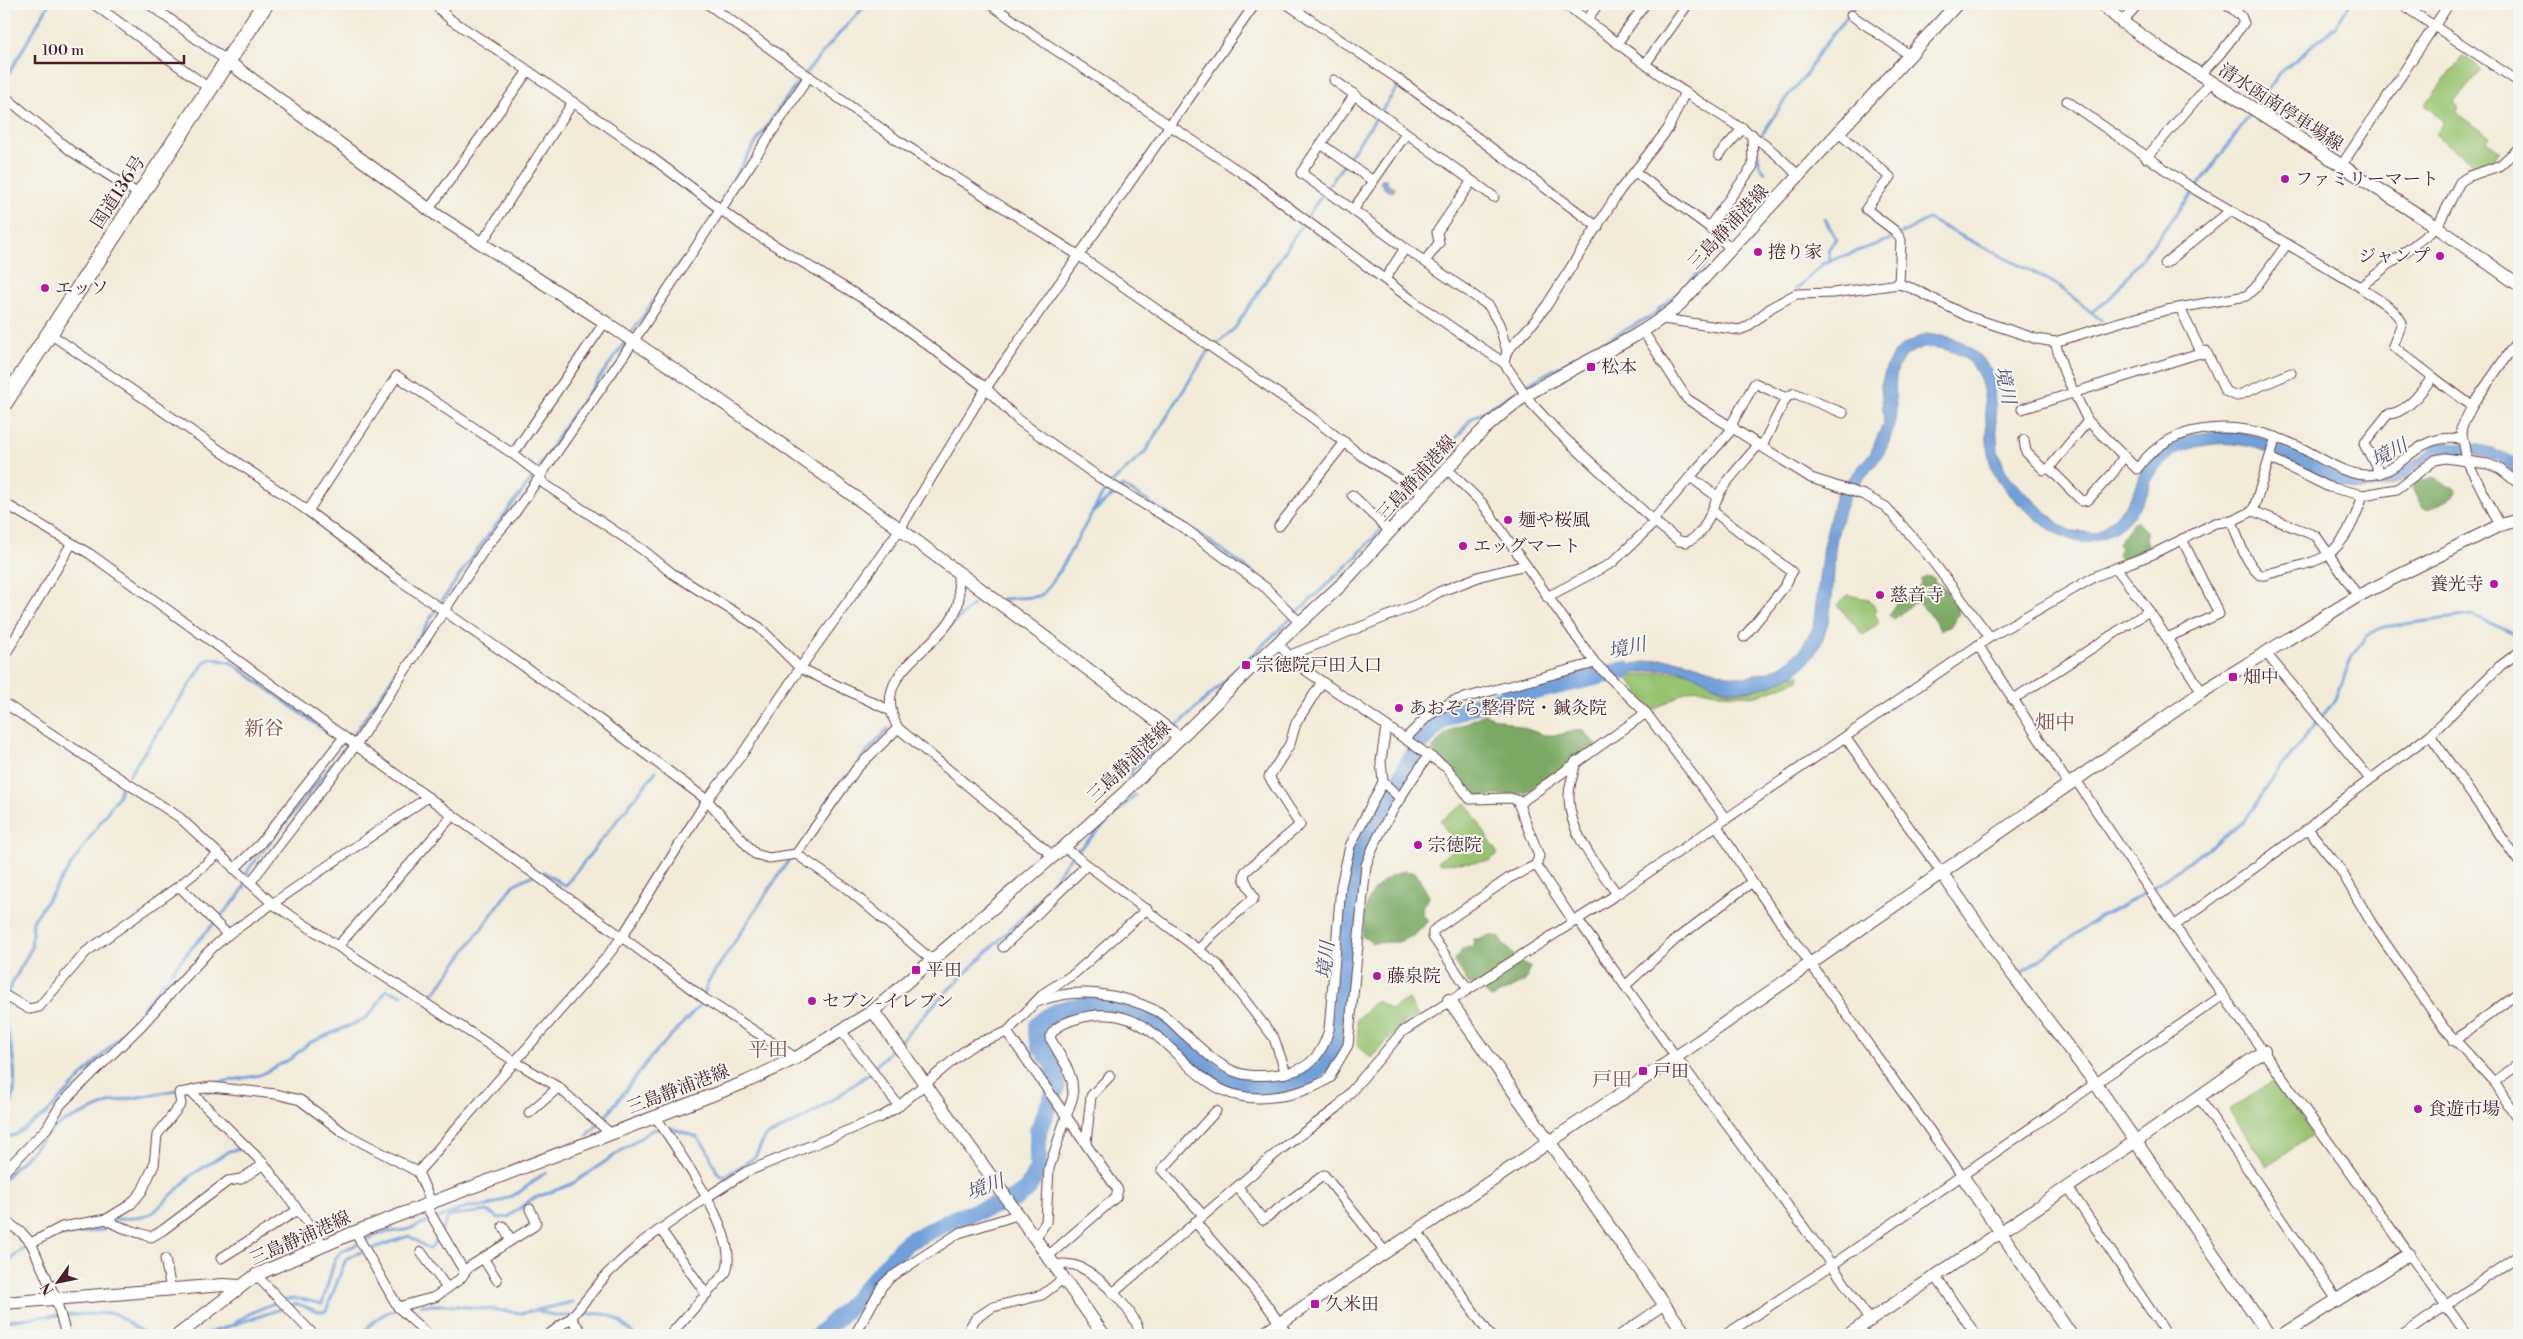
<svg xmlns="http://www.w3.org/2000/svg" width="2523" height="1339" viewBox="0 0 2523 1339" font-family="'Libre Bodoni','Noto Serif JP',serif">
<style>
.green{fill:#98c26f;stroke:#71704d}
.forest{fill:#7aa862;stroke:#626446}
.water{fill:#709fd9;stroke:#5d5f82}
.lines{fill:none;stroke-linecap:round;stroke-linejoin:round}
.stream{stroke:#709fd9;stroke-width:3}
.river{stroke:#709fd9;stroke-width:18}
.street-casing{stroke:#633e45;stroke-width:11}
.secondary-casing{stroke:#633e45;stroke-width:14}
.highway-casing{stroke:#633e45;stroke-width:18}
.street{stroke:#fff;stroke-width:9}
.secondary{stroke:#fff;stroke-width:12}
.highway{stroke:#fff;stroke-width:16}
.poi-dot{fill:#b5179e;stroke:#f6f6f2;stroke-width:2}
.labels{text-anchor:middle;stroke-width:4;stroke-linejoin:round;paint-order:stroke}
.street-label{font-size:18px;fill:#4a1f2b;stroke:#f6f6f2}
.poi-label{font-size:18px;fill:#4a1f2b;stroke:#f6f6f2;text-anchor:start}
.water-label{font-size:19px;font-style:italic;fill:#595271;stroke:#f6f6f2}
.quarter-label{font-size:20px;fill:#814f4d;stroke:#f6f6f2}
</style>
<rect width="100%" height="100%" fill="#f6f6f2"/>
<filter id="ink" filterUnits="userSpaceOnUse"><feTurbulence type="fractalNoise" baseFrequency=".02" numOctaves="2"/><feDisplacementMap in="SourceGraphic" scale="10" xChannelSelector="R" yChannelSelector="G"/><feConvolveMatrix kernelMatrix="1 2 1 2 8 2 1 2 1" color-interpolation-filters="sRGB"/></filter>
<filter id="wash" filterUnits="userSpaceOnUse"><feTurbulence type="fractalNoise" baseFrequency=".0096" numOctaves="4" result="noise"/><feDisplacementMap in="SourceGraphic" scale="20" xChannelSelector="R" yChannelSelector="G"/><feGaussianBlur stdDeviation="1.12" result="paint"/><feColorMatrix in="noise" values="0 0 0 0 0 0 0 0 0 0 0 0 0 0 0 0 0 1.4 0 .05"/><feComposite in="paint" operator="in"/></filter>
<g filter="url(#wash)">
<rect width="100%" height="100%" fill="#f2ebd9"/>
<g class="green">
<path d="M2462,57L2469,59L2482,70L2454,102L2459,108L2456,112L2490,137L2487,141L2500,151L2489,164L2476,167L2435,134L2445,121L2425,105Z"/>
<path d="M1848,595L1868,599L1877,610L1874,613L1878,619V624L1863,635L1837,605Z"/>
<path d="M1658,672C1667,672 1679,670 1688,673C1706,678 1718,692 1738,692C1757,692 1788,673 1800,675L1799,680L1757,696L1720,694L1697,689L1685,692L1652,711L1627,677Z"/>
<path d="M1466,803L1498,854L1489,861L1440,864L1438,861L1458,847L1440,821Z"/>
<path d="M1408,999L1418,1016L1404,1023L1371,1058L1358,1047L1357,1019L1377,1000L1390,1010Z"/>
<path d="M2274,1080L2313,1135L2266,1166L2229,1110Z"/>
</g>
<g class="forest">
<path d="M2435,477L2447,486L2453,487L2456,490L2455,494L2427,511L2422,507L2413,489L2418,478L2423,480Z"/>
<path d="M2137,522L2147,532L2146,539L2149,547L2129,561L2122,560L2117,554L2120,548L2118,543L2133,523Z"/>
<path d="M1926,576L1934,578L1936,584H1941L1948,591L1949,598L1957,603L1959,614L1950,627L1940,630L1929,613L1918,603H1913L1894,619L1889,616L1899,597L1910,598L1921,583V579Z"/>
<path d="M1484,714L1544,735H1558L1582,729L1597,746L1526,793L1476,797C1460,783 1451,764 1433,753V748L1446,733Z"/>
<path d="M1403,871L1415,872L1429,896L1427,902L1422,906L1423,914L1428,921L1415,935L1398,942L1373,943L1362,936C1365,928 1364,921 1365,913C1369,891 1383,878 1403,871Z"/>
<path d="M1490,935L1499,937C1508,951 1517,959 1531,967L1525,981L1492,998L1481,988L1469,984L1454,960L1463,949L1473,946L1474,939H1480Z"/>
</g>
<g class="water">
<path d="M1383,179H1386L1388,184L1395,187L1394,191L1390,192L1385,189L1380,182Z"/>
<path d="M1926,334L1949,337L1962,342L1980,356L1993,372L1998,451L2006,472L2013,481L2059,524L2071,531L2096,533C2116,518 2139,495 2141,468C2147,462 2153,454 2160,449C2191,426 2245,428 2278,443C2323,463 2356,494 2406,466C2416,460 2429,453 2435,443C2465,441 2495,444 2519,462V478C2513,473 2506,465 2498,461C2485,455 2445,450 2432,456C2424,460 2418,468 2411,474C2396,487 2374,491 2354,489C2338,487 2324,479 2310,472C2266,449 2231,433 2181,452C2172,456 2157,470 2152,480C2149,486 2148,493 2145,499C2134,519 2117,534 2095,541C2078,546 2058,535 2045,526C2029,514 1996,486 1991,466C1979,425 2000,365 1947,350C1936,347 1924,346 1914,351C1884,364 1901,404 1894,425C1891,435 1888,448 1882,456C1869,475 1850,489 1844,511C1840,524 1836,538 1835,551C1832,593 1835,649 1794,674C1771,688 1741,696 1716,686C1703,681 1693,672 1679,670C1657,668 1633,673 1612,680L1603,670L1661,659L1684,661L1730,676L1746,677L1768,672L1783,665L1800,650L1813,628L1823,546L1836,494L1871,452L1884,421L1881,385L1886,368L1893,354L1904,344Z"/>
</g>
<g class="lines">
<g class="stream">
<path d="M4,82L49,4"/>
<path d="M2255,107L2280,73L2335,27L2350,4"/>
<path d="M1759,139L1786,98L1803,79L1820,51L1857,4"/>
<path d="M1756,147L1760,165L1765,172"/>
<path d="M2198,186L2252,112"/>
<path d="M721,202C760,129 809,63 867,4"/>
<path d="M1825,219L1836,239L1828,250L1830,260"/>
<path d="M1796,289L1824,263L1894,238L1928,219L2041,276L2059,286L2101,320"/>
<path d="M1658,310L1687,285L1761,201"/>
<path d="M2091,312L2109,300L2192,194"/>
<path d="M629,336L680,263"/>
<path d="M1092,513L1123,486L1171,516"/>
<path d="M1194,530L1258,576"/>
<path d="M1002,599L1034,597L1041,595L1045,591L1059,572L1106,488L1145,452L1206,354L1235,328L1311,211L1398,87"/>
<path d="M951,625L973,605"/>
<path d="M1174,729L1356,557L1413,493L1471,419L1549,372L1660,311"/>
<path d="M859,761L888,729"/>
<path d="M1131,774V771L1169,733"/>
<path d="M129,775L205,662L211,658L232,663L335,738"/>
<path d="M823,809L845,777"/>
<path d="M539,873L544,872L565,886L656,771"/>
<path d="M2021,973L2098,918L2140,896L2169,876L2244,822L2278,771L2336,699L2352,656L2366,636L2383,627L2472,615L2519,636"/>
<path d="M427,997L436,991L513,885L533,875"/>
<path d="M4,1011L8,991L31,949L33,921L119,795L121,788"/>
<path d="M4,1018C11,1045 19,1074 12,1102L4,1109"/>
<path d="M900,1042L936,1002L1040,900L1068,860L1135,795"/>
<path d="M207,1091L226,1093"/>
<path d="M336,1132L373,1154"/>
<path d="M587,1136L606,1116L650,1058L701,1004L708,982L790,858"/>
<path d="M4,1138L15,1135L46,1114L128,1028L180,961L238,897L244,887L248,870L344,749L409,653L435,611L478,549L532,479L566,424L626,341"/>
<path d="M4,1179L52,1130L64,1122L111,1102L260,1075L290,1059L309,1043L365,1019L376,1007L386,990L402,995"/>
<path d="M112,1220L143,1217L154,1212L193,1174L229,1151L243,1148"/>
<path d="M51,1237L103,1230L106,1221"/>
<path d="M4,1269L17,1253L31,1246"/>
<path d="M422,1305H447L523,1313L573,1302"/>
<path d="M539,1311L556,1316H570"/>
<path d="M576,1316C605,1311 614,1312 634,1335"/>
<path d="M4,1321L46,1316L114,1313L147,1335"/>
<path d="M234,1324C245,1314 283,1297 299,1299C307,1299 314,1303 322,1304L335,1259L342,1251L382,1233L406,1230L467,1207L488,1206L518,1193L546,1172"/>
<path d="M203,1335L296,1304C306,1305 317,1314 326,1311L346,1259L353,1255L409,1236L429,1249L433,1246L448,1218L453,1215L487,1211L499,1218L508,1217L532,1199L572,1184L652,1130L668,1127L697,1137L707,1149L717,1172L722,1176L728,1175L755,1157L765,1137L806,1117L841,1094L867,1075L895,1046"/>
<path d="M362,1335C371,1322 382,1312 399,1309"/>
</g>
<path class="river" d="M819,1335L852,1304L907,1242L954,1219L1014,1199L1027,1190L1038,1168V1131L1057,1086V1077L1053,1063L1041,1048L1037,1036V1026C1046,1015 1063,1009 1077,1006C1126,995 1160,1023 1194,1053C1202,1061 1210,1070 1219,1076C1242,1091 1279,1091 1303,1080C1318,1073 1329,1060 1337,1045L1357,857L1419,744L1441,721L1468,707L1625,670"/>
</g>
</g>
<g filter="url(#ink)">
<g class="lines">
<defs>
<g id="street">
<path d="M94,4L202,83"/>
<path d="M149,4L227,61"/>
<path d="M434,4L451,20L510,58L647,154L744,227L872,304L986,388L1018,420L1100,478L1184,528L1266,588L1300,623"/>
<path d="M708,4L897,140L1078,255L1302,410L1362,456L1425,495"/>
<path d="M990,4L1048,45L1248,177L1416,303L1504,363L1532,404L1558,432L1655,522L1679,541L1686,542C1708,535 1711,506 1722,489C1733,473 1747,459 1759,444"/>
<path d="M1287,4L1401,81L1598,227"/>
<path d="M1565,4C1605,33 1644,65 1686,93C1725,119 1767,140 1799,177"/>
<path d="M2401,4L2519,82"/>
<path d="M1851,15L1911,56"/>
<path d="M1587,20L1598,4"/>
<path d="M2122,22L2138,4"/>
<path d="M1618,42L1645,4"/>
<path d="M1646,63L1688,4"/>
<path d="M2200,75L2219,55L2244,23L2241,16L2227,4"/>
<path d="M1334,80L1494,197"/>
<path d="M4,96L71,151L140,195"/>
<path d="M2067,101L2189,186L2360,287C2373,297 2396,308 2402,323L2393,346L2433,377"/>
<path d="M1839,133L1890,177L1866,209L1895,231L1901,240L1899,284"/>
<path d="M1321,144L1373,181"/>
<path d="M1719,155L1743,128"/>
<path d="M2146,158L2211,82"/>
<path d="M2341,166L2449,4"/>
<path d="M1635,172L1709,227L1731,249"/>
<path d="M429,209L528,71"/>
<path d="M1353,210L1301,173L1355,94"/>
<path d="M1709,227L1753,166L1752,134"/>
<path d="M481,244L573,102"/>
<path d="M1405,248L1489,306L1499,324L1507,351"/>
<path d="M1425,261L1439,243L1437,232L1471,182"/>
<path d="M2165,264L2230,211"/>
<path d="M1385,279L1405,248L1353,210L1406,134"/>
<path d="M2360,287L2437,227L2460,182L2469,176L2499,166L2519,148"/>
<path d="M2180,308L2202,354"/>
<path d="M1663,319L1739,330L1747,327L1772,307L1796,294L1833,293L1899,284L1914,289L1967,316L2037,339L2055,342L2120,322L2167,310L2246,296L2255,288L2287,244"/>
<path d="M1643,331L1687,399L1811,478L1864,495L1886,507L1927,554L1990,637"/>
<path d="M49,333L308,511L398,579L584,708L707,800L755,854L769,858L796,854L845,887L933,961"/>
<path d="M2055,342L2064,372L2088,421L2137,469C2175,415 2247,422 2299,447C2321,457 2341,474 2366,475C2407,475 2410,432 2462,439"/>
<path d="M1504,363L1507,351L1533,323L1547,305L1620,190L1668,129L1685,92"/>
<path d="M2022,409L2206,351L2225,391L2237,396L2291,373"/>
<path d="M1731,425L1755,383L1786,398"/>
<path d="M2024,440L2026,452L2044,470L2049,468L2082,501L2088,500L2113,473L2124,456"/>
<path d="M1762,446L1786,398L1794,393L1843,413"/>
<path d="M513,454L605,322"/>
<path d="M2270,458L2329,487L2363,495L2397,489L2435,460L2445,458L2488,464L2500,469L2519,484"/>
<path d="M2049,468L2088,421"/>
<path d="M1447,469L1482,503L1595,663L1646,713L1726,819"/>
<path d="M2380,473L2364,444L2388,414C2408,413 2421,391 2433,377L2472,406"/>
<path d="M1690,477L1734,427"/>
<path d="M1352,495L1391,532"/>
<path d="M4,503L90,554L622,937L705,999L796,1058"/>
<path d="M308,511L397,376L513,454L539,474L543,483L643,550L673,574L759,627L800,668L889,710"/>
<path d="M2253,511L2316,536L2358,596"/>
<path d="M1714,512L1792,572L1785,586L1744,637"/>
<path d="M1653,520L1690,477L1718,497"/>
<path d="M2232,521C2239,540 2244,561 2260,575H2265C2283,569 2307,566 2324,557C2345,545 2356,517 2363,495"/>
<path d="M2500,525L2467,461L2461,429L2472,406L2519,338"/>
<path d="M1279,526L1345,442"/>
<path d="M2116,568L2153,554L2215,523L2232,521L2253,511L2276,437"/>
<path d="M958,572C957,587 962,596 956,610C938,652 867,672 898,728L1053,856"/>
<path d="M1547,597L1612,563L1655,522"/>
<path d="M2167,638L2219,614L2182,539"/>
<path d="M1278,643L1295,663L1447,768L1470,799L1510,798L1517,800L1539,856L1536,865L1574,922"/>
<path d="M1978,645L2069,785"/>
<path d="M2265,652L2370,779"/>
<path d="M1288,656L1418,604L1439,592L1481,576L1526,565"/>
<path d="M4,664L5,655L72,543"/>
<path d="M2012,700L2149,611"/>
<path d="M4,703L179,817L273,904L514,1061L558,1087L610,1133"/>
<path d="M2430,735L2519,862"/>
<path d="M1845,737L1941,872"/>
<path d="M1405,739L1428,716L1453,701L1595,663"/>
<path d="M1576,761C1574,773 1568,787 1569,799C1570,835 1598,866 1617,894"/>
<path d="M2076,780C2200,970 2336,1150 2467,1335"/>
<path d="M1383,782L1401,799"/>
<path d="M1520,803L1646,713"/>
<path d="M1717,826L1752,882L1961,1174"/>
<path d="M2308,829L2340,869L2372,924L2444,1028L2494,1082L2519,1121"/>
<path d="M1064,847L1217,964L1274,1038L1286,1073"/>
<path d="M796,854L857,768L898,728"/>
<path d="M234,869L260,844L344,737"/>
<path d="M250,883L356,745L486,547L514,514L633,342L809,76"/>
<path d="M179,886L218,854"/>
<path d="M1578,920L1676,1057L1832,1265L1870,1321"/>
<path d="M2174,926L2308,829L2324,814L2430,735L2500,666L2519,652"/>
<path d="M338,946L453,815"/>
<path d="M1003,947L1087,865"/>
<path d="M1200,948L1214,933L1254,898L1244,878L1245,872L1300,825L1269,777L1290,744L1296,723L1322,682"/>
<path d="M1625,986L1675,940L1752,882"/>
<path d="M1468,989L1433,937V931L1509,878L1536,865"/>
<path d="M4,995L29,1009L39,1007L86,952L179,886L228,935"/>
<path d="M1037,1002C1077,986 1121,993 1159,1012C1167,1017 1175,1025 1182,1032C1221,1065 1231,1083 1286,1073C1311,1069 1322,1053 1329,1030L1341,886L1350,846L1383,782L1381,761L1386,727"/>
<path d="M842,1032L899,1106"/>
<path d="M1007,1032L1118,1190L1116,1197L1047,1257"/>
<path d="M2454,1041L2519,992"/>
<path d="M2494,1082L2519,1064"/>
<path d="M2199,1098L2337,1300"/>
<path d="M529,1113L559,1087"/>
<path d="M656,1117C676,1149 741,1235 726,1272L670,1335"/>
<path d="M1086,1143L1091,1096L1110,1076"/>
<path d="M4,1172L47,1128L61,1104L141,1026L208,952L227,935L428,797"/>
<path d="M1238,1187L1263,1220L1324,1175L1386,1253"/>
<path d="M2068,1187L2167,1335"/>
<path d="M432,1204L418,1172L605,959L622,937L707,800L743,753L800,668L900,529L986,388L1255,4"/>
<path d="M426,1206L464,1271"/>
<path d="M1203,1215L1162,1170L1216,1111"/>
<path d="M107,1219L131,1204L142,1191L154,1165L157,1135L181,1104L179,1093L192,1091"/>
<path d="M4,1220L22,1233L31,1243L56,1299L66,1335"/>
<path d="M1195,1222L1261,1297L1288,1335"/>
<path d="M503,1226L511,1240"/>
<path d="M661,1230L706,1294"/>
<path d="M1417,1231L1490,1335"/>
<path d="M355,1232L398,1307L428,1335"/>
<path d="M1035,1239L1046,1222L1049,1168L1073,1096L1072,1081L1067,1067L1050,1038C1052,1028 1064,1023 1073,1020C1158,992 1175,1082 1240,1096C1268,1102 1309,1093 1331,1077V1074L1348,1045L1366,865C1380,827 1405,789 1428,756"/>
<path d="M31,1243L62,1227L107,1219C112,1226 139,1232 151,1237L163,1230L228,1181L241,1179L264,1164"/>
<path d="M324,1245L264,1164L192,1093L193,1090L211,1087L276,1094L300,1100L344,1133L418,1172"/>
<path d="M421,1252L447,1288"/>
<path d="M221,1258L298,1210"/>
<path d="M483,1258L497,1280"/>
<path d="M165,1259L171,1289"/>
<path d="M1053,1265C1062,1264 1071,1263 1080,1267C1101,1277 1136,1312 1140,1335"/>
<path d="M256,1275L314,1335"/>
<path d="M1936,1277L1976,1335"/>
<path d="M1113,1293L1280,1150L1337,1108L1402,1032L1617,894L1990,637L2096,576L2116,568L2149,611L2202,692"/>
<path d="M398,1307L435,1297L460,1279L469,1267L534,1226L536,1222L530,1209"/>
<path d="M571,1318L584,1335"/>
<path d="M548,1335L571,1318L607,1274L621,1261L642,1242L707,1197L746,1172L881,1117L899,1106L963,1052L975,1044L1007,1032L1044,993L1075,973L1147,909"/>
<path d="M855,1335L882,1286L891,1277L959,1233L1017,1215"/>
<path d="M965,1335L976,1318L993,1307L1042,1295L1063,1279"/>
<path d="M1620,1335L1664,1305"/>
<path d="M1725,1335L1832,1265L2222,996"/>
<path d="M2403,1335L2519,1255"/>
</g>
<g id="secondary">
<path d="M2102,4L2122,22L2162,50L2437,227L2519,285"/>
<path d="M227,61L438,216L605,322L725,404L900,529L1180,738"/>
<path d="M1941,872L2007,967L2096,1084L2269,1335"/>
<path d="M1449,1000L1686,1335"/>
<path d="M873,1011L1104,1335"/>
<path d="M1961,1174L2071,1335"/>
<path d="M4,1303L223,1285L240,1286"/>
<path d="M178,1335L256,1275L355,1232L746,1082L796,1058L873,1011L1064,847L1123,794L1254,665L1341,585L1478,435C1493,421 1508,407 1525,396C1576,364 1634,343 1680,304L1957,4"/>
<path d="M1262,1335L1676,1057L2202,692L2358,596L2500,525L2519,520"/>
<path d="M1848,1335L2136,1141L2264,1051"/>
<path d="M2282,1335L2409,1254"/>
</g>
<path id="highway" d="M4,403L265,4"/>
</defs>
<use href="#street" class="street-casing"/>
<use href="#secondary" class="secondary-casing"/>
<use href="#highway" class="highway-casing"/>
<use href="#street" class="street"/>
<use href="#secondary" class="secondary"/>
<use href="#highway" class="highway"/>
</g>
</g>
<g class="poi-dot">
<circle cx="2285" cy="179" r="5"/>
<circle cx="1758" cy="252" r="5"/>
<circle cx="2440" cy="256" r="5"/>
<circle cx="45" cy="288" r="5"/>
<rect x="1586" y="362" width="10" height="10" rx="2.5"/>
<circle cx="1508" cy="520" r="5"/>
<circle cx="1463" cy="546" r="5"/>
<circle cx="2494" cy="584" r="5"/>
<circle cx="1880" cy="595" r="5"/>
<rect x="1241" y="660" width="10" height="10" rx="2.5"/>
<rect x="2228" y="672" width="10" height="10" rx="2.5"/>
<circle cx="1399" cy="708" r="5"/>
<circle cx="1418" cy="845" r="5"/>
<rect x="911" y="965" width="10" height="10" rx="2.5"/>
<circle cx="1377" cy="976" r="5"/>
<circle cx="812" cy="1001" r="5"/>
<rect x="1638" y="1066" width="10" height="10" rx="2.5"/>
<circle cx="2418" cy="1109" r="5"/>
<rect x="1310" y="1299" width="10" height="10" rx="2.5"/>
</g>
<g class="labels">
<g class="street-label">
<text transform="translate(2281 107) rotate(33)" y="6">清水函南停車場線</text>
<text transform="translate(118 192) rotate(-57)" y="6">国道136号</text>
<text transform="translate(1728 227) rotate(-47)" y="6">三島静浦港線</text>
<text transform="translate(1416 478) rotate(-48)" y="6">三島静浦港線</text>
<text transform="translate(1129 762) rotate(-44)" y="6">三島静浦港線</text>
<text transform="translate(678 1089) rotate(-21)" y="6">三島静浦港線</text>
<text transform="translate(300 1238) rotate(-24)" y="6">三島静浦港線</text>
</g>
<g class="poi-label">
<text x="2295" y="185">ファミリーマート</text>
<text x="1768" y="258">捲り家</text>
<text x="2430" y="262" text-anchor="end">ジャンプ</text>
<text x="55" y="294">エッソ</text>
<text x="1601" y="373">松本</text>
<text x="1518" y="526">麺や桜風</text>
<text x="1473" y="552">エッグマート</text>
<text x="2484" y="590" text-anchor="end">養光寺</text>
<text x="1890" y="601">慈音寺</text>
<text x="1256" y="671">宗徳院戸田入口</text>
<text x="2243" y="683">畑中</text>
<text x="1409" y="714">あおぞら整骨院・鍼灸院</text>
<text x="1428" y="851">宗徳院</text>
<text x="926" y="976">平田</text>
<text x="1387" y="982">藤泉院</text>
<text x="822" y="1007">セブン-イレブン</text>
<text x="1653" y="1077">戸田</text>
<text x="2428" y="1115">食遊市場</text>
<text x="1325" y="1310">久米田</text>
</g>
<g class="water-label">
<text transform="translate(2006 385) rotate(78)" y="7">境川</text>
<text transform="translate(2389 452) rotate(-28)" y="7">境川</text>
<text transform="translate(1627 647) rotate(-12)" y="7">境川</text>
<text transform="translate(1325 960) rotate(-84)" y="7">境川</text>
<text transform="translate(985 1186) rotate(-20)" y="7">境川</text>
</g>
<g class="quarter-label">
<text x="2055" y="729">畑中</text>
<text x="264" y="735">新谷</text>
<text x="768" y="1056">平田</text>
<text x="1612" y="1086">戸田</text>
</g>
</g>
<rect width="2523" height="1339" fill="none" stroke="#f6f6f2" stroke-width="20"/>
<g transform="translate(58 1282) rotate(237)" stroke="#f6f6f2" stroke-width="4" paint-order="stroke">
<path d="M0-4L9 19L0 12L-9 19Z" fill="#4a1f2b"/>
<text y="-8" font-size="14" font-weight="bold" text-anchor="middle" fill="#4a1f2b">N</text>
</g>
<path d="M35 55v8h149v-8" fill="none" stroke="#4a1f2b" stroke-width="2.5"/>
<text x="42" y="55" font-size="15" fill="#4a1f2b" stroke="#f6f6f2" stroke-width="4" paint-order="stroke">100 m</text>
</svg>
